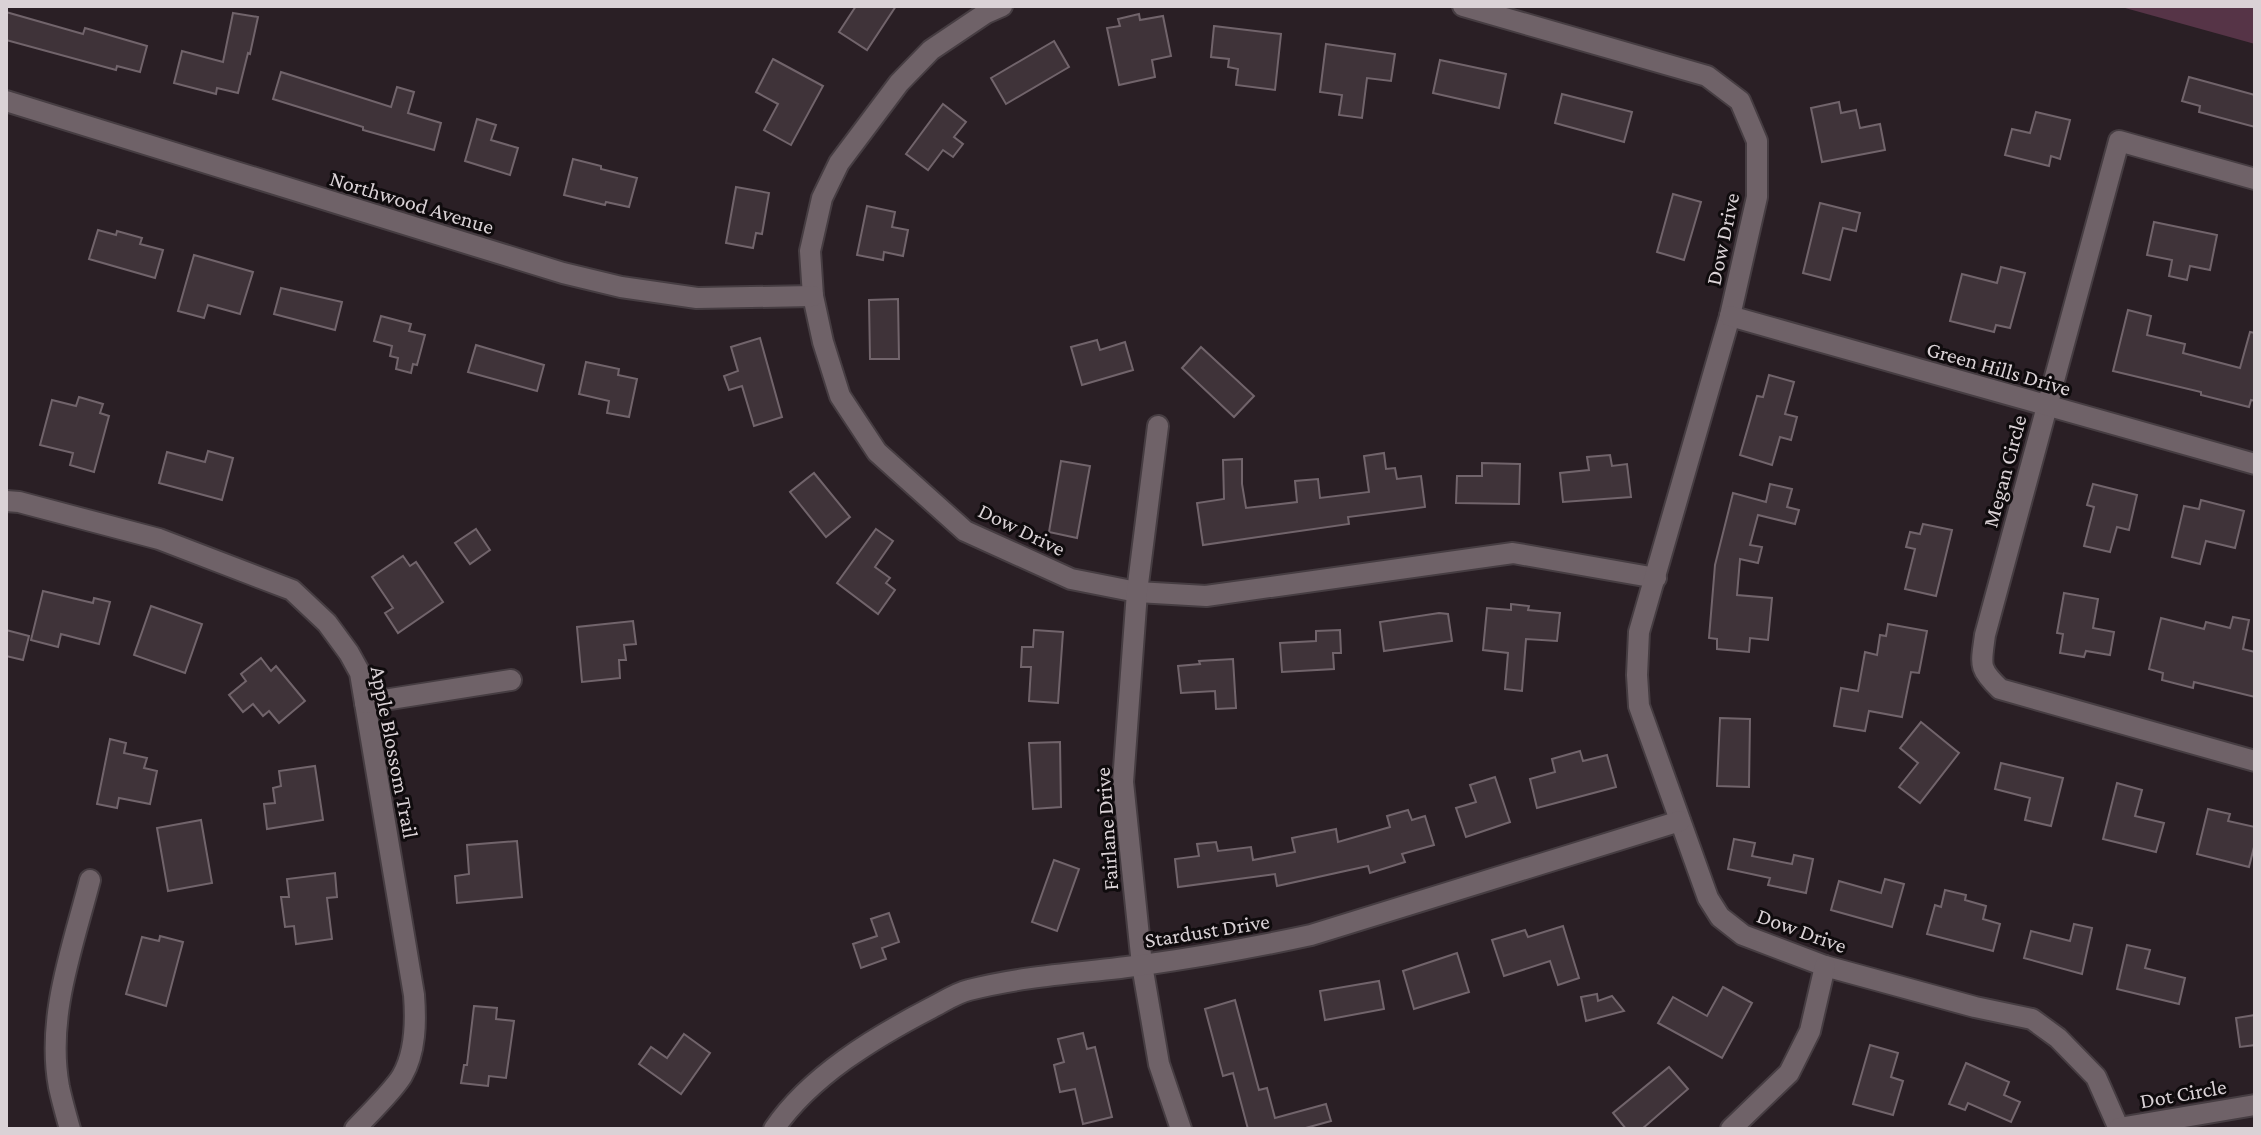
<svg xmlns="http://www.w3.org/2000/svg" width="2261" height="1135" viewBox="0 0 2261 1135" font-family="'Crimson Pro',serif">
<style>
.green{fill:#563447}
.building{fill:#3f3339;stroke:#71646b;stroke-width:2}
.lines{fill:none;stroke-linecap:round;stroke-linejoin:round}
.minor-casing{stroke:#463d42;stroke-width:24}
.minor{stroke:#6f6268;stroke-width:20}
.labels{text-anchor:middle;stroke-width:6;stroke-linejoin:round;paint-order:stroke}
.street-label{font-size:22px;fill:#dad2d6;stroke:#0f0b0d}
</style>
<rect width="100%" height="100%" fill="#2a1f25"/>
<path class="green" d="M2118,6H2255V44Z"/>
<g class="building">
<path d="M856,6H896L867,50L839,32Z"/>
<path d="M6,12L83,34L85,28L147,46L140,72L117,66L116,70L6,40Z"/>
<path d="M233,13L258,17L250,54L248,53L238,93L217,88L216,94L174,83L182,51L223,62Z"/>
<path d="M1139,14L1140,20L1163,16L1171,56L1152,60L1155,77L1119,85L1107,28L1120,26L1118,19Z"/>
<path d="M1214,26L1281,34L1275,90L1236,85L1238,69L1228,67L1229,59L1211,57Z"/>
<path d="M1054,41L1069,67L1006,104L991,78Z"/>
<path d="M1326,44L1395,54L1391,81L1367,78L1362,118L1339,115L1342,95L1320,92Z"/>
<path d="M773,59L823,86L791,145L764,130L778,104L756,92Z"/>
<path d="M1440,60L1506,74L1499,108L1433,93Z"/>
<path d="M281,72L391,107L397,87L414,92L408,113L441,123L434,150L363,130V127L273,99Z"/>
<path d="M2189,77L2255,95V127L2199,112L2200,106L2182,101Z"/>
<path d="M1562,94L1632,112L1624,142L1555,123Z"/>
<path d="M1839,102L1841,113L1856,110L1860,128L1880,124L1885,150L1822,162L1811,108Z"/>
<path d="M943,104L966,122L954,137L963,144L953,157L943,150L928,170L906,154Z"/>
<path d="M2036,112L2070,120L2060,159L2051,156L2049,166L2005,155L2012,129L2030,133Z"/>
<path d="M477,119L496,125L491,140L518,148L510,175L465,161Z"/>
<path d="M573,159L601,166V169L637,178L629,207L606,202L605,205L564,195Z"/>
<path d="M736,187L769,193L762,234L756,233L753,248L726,243Z"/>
<path d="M1673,194L1701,202L1684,260L1657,252Z"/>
<path d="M1820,203L1860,213L1856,231L1843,228L1830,280L1803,273Z"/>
<path d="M867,206L895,212L892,227L908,230L903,256L884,252L883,260L857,255Z"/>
<path d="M2154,222L2217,235L2210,270L2190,266L2187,280L2169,276L2172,260L2147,255Z"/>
<path d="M98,230L116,235L117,231L142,238L140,244L163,250L155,278L89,259Z"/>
<path d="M194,255L253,272L240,314L208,305L204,318L178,311Z"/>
<path d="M2001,267L2025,273L2010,328L1996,325L1994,332L1950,321L1962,274L1997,283Z"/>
<path d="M281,288L342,302L335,330L274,314Z"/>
<path d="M898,299L899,359H870L869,300Z"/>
<path d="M2128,310L2151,316L2147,335L2185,344L2183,353L2240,368L2250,332L2255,333V401L2251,400L2249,407L2201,395V392L2113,371Z"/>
<path d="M381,316L411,324L409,331L425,335L417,365L413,364L411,373L396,369L398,358L390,356L392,346L374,341Z"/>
<path d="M760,338L782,417L754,426L742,386L729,390L724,376L738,371L731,347Z"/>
<path d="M1097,340L1100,350L1125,342L1133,370L1082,385L1071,347Z"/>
<path d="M476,345L544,365L537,391L468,372Z"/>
<path d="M1201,347L1254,396L1234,417L1182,368Z"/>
<path d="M586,362L619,369L618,375L637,379L629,417L607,413L609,401L579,394Z"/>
<path d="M1769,375L1794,382L1785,414L1797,417L1791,440L1780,437L1772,465L1740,455L1757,396L1763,397Z"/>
<path d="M79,397L103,404L100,413L109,416L94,472L70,465L73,453L40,445L52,400L76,406Z"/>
<path d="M208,451L233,458L222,500L159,483L167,452L205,462Z"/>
<path d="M1384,453L1386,469L1395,468L1397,479L1421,476L1425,507L1348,517L1349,524L1203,545L1197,503L1224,499L1223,460L1242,459V484L1246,508L1297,502L1295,481L1318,479L1320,498L1369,492L1364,456Z"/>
<path d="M1610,455L1612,466L1627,464L1631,497L1563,502L1560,473L1589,470L1587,457Z"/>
<path d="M1061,461L1090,466L1077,538L1049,532Z"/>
<path d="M1482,463L1520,464L1519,504L1456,503L1457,476H1482Z"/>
<path d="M814,473L850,517L826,537L790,492Z"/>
<path d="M1770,484L1792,489L1787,507L1799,510L1795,524L1758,515L1750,545L1762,547L1758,563L1740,559L1737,595L1772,598L1768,640L1750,638L1749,652L1717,649V639L1709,638L1715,565L1733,493L1766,502Z"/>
<path d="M2093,484L2137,495L2129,530L2117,527L2110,552L2084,546L2094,507L2087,505Z"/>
<path d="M2201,500L2244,511L2235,548L2206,541L2200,564L2172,557L2184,506L2199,509Z"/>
<path d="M1923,524L1952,530L1936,596L1905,589L1915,549L1906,547L1910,532L1920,534Z"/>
<path d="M476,529L490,550L470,564L455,543Z"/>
<path d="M876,529L893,541L875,567L890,578L886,583L895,590L878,614L837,583Z"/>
<path d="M403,556L410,566L416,562L443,602L398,633L385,613L393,608L372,577Z"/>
<path d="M43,591L93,603L94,598L110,602L99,644L61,634L58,647L31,640Z"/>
<path d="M2064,593L2098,599L2093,628L2114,632L2110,655L2086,651L2084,657L2060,653L2063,634L2057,633Z"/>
<path d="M1511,604L1529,606L1528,610L1560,613L1557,641L1526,639L1522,691L1505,689L1508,653L1483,650L1487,608L1511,610Z"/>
<path d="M151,606L202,624L185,673L134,655Z"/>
<path d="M1439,613L1448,614L1452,641L1384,651L1380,622Z"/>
<path d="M2233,617L2249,620L2243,649L2255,652V697L2194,682L2193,688L2162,680L2163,673L2149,669L2161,618L2204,629L2206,622L2230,628Z"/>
<path d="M633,621L636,644L624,645L626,660H619L620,678L582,682L577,627Z"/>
<path d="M1888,624L1927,631L1919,673L1911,672L1902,717L1869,711L1865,731L1834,726L1841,688L1858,691L1865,652L1877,655L1880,635L1886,636Z"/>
<path d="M6,630L29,636L23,660L6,656Z"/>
<path d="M1034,630L1063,632L1058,703L1029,701L1031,667H1021L1022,647H1033Z"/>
<path d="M1340,630L1341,653H1333L1334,669L1282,672L1280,643L1316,641V631Z"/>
<path d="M261,658L271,671L276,666L305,701L279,723L269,711L263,716L253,704L243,712L229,695L246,681L241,674Z"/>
<path d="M1233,659L1236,708L1216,709L1215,691L1181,693L1178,666L1200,664L1199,661Z"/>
<path d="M1720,718L1750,719L1749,787L1717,786Z"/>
<path d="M1921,722L1959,753L1920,803L1899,787L1918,763L1900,748Z"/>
<path d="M110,739L126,743L124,753L147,758L144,768L157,771L150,804L119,798L117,808L97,804Z"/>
<path d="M1060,742L1061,807L1033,809L1029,743Z"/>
<path d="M1580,751L1583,761L1607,755L1616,787L1537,808L1530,779L1555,772L1552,759Z"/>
<path d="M2001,763L2063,778L2051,826L2025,820L2030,798L1995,789Z"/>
<path d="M315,766L323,820L267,829L264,804L275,803L273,788L281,786L279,771Z"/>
<path d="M1495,777L1510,822L1466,837L1456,808L1476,802L1470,785Z"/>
<path d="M2117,783L2142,790L2135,816L2164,823L2156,852L2103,839Z"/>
<path d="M2208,809L2230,814L2228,821L2255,827V843L2249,867L2197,854Z"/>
<path d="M1408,810L1412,820L1425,816L1434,845L1402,854L1405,862L1370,873L1368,866L1277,886L1275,874L1178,887L1175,859L1199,856L1197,844L1216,842L1218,851L1251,847L1253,860L1295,852L1292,838L1336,829L1338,842L1390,827L1387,816Z"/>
<path d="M201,820L212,883L168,891L157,828Z"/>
<path d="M1734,839L1755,843L1752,856L1792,864L1794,855L1813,859L1806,893L1768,885L1770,878L1728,869Z"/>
<path d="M517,841L522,897L457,903L455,876L469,874L467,845Z"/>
<path d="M1054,860L1079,869L1057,931L1032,922Z"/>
<path d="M335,873L337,897L327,898L332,939L296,944L294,926L285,927L281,897H289L287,879Z"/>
<path d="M1885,879L1904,884L1892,927L1831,910L1839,881L1881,893Z"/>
<path d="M1945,890L1966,895L1965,900L1986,906L1983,919L2000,924L1993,951L1927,934L1935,905L1941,907Z"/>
<path d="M889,913L899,942L882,948L886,959L861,968L853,944L877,936L871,919Z"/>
<path d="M2074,924L2092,928L2082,974L2024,958L2031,931L2070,941Z"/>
<path d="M1563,926L1579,978L1558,985L1550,961L1504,976L1492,940L1525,930L1528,937Z"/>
<path d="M160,936L183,942L166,1006L126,994L142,937L159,941Z"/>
<path d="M2127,945L2150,950L2145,968L2185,978L2179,1004L2117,989Z"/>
<path d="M1457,953L1469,992L1414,1009L1403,971Z"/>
<path d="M1379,981L1384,1009L1325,1020L1320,991Z"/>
<path d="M1723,987L1752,1003L1722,1058L1658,1023L1673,997L1707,1016Z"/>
<path d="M1597,994L1598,1001L1612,996L1624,1011L1586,1021L1581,997Z"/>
<path d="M1235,1000L1259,1090L1267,1088L1275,1118L1326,1104L1331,1121L1302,1129H1248L1233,1073L1223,1076L1205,1009Z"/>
<path d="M474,1006L497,1008L496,1019L514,1021L506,1078L489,1076L488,1086L461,1083L464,1065H467Z"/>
<path d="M2255,1015V1045L2240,1047L2236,1018Z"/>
<path d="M1083,1033L1087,1049L1095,1047L1112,1117L1083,1124L1075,1089L1060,1092L1054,1065L1064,1062L1058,1039Z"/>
<path d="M684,1034L710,1053L681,1094L639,1064L651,1047L667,1058Z"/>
<path d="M1870,1045L1898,1053L1891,1077L1903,1081L1893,1115L1853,1104Z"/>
<path d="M1966,1063L2009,1082L2004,1095L2020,1102L2011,1122L1968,1103L1965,1110L1949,1104Z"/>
<path d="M1669,1067L1688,1089L1642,1129H1626L1613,1113Z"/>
</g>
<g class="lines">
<defs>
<g id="minor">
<path d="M1002,6L986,13L931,50L899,83L839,163L822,198L810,251L813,296L823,342L840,396L877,452L965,531L1071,579L1137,592L1206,596L1513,553L1656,578"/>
<path d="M1463,6L1707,76L1740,101L1757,141V197L1730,316L1639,632L1637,675L1639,706L1708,898L1720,917L1743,935L1825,966L1975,1007L2032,1019L2058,1038L2096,1077L2119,1129"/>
<path d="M6,101L563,273L621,287L697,298L813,296"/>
<path d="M2255,179L2119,141L1985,635C1981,665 1978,668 2000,689L2255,761"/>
<path d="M1730,316L2255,464"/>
<path d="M1158,426L1137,592L1123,782L1142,965L1159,1064L1181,1129"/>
<path d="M6,501L19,502L159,539L292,590L327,623L349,653L360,673L414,995C416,1021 416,1052 402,1076C393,1091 368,1115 355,1129"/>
<path d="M365,703L511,680"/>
<path d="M2119,1128L2255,1105"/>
<path d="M70,1129C66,1115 62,1101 59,1087C46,1017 73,946 90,880"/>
<path d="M774,1129C810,1076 875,1037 931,1008C943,1002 956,993 969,990C1027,975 1085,973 1143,965C1199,957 1256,947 1311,935L1680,821"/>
<path d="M1731,1129L1789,1073L1810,1031L1825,966"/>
</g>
</defs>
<use href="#minor" class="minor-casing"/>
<use href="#minor" class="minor"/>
</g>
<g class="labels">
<g class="street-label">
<text transform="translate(412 202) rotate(17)" y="8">Northwood Avenue</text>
<text transform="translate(1722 239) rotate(-78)" y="8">Dow Drive</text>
<text transform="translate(1999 368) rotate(16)" y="8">Green Hills Drive</text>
<text transform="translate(2004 471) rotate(-75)" y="8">Megan Circle</text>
<text transform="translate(1022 529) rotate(26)" y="8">Dow Drive</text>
<text transform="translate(395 752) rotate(79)" y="8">Apple Blossom Trail</text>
<text transform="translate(1106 829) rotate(-94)" y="8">Fairlane Drive</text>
<text transform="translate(1207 930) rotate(-9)" y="8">Stardust Drive</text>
<text transform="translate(1802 930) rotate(20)" y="8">Dow Drive</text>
<text transform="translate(2183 1093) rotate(-10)" y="8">Dot Circle</text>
</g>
</g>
<rect width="2261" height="1135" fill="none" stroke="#dad2d6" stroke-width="16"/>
</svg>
